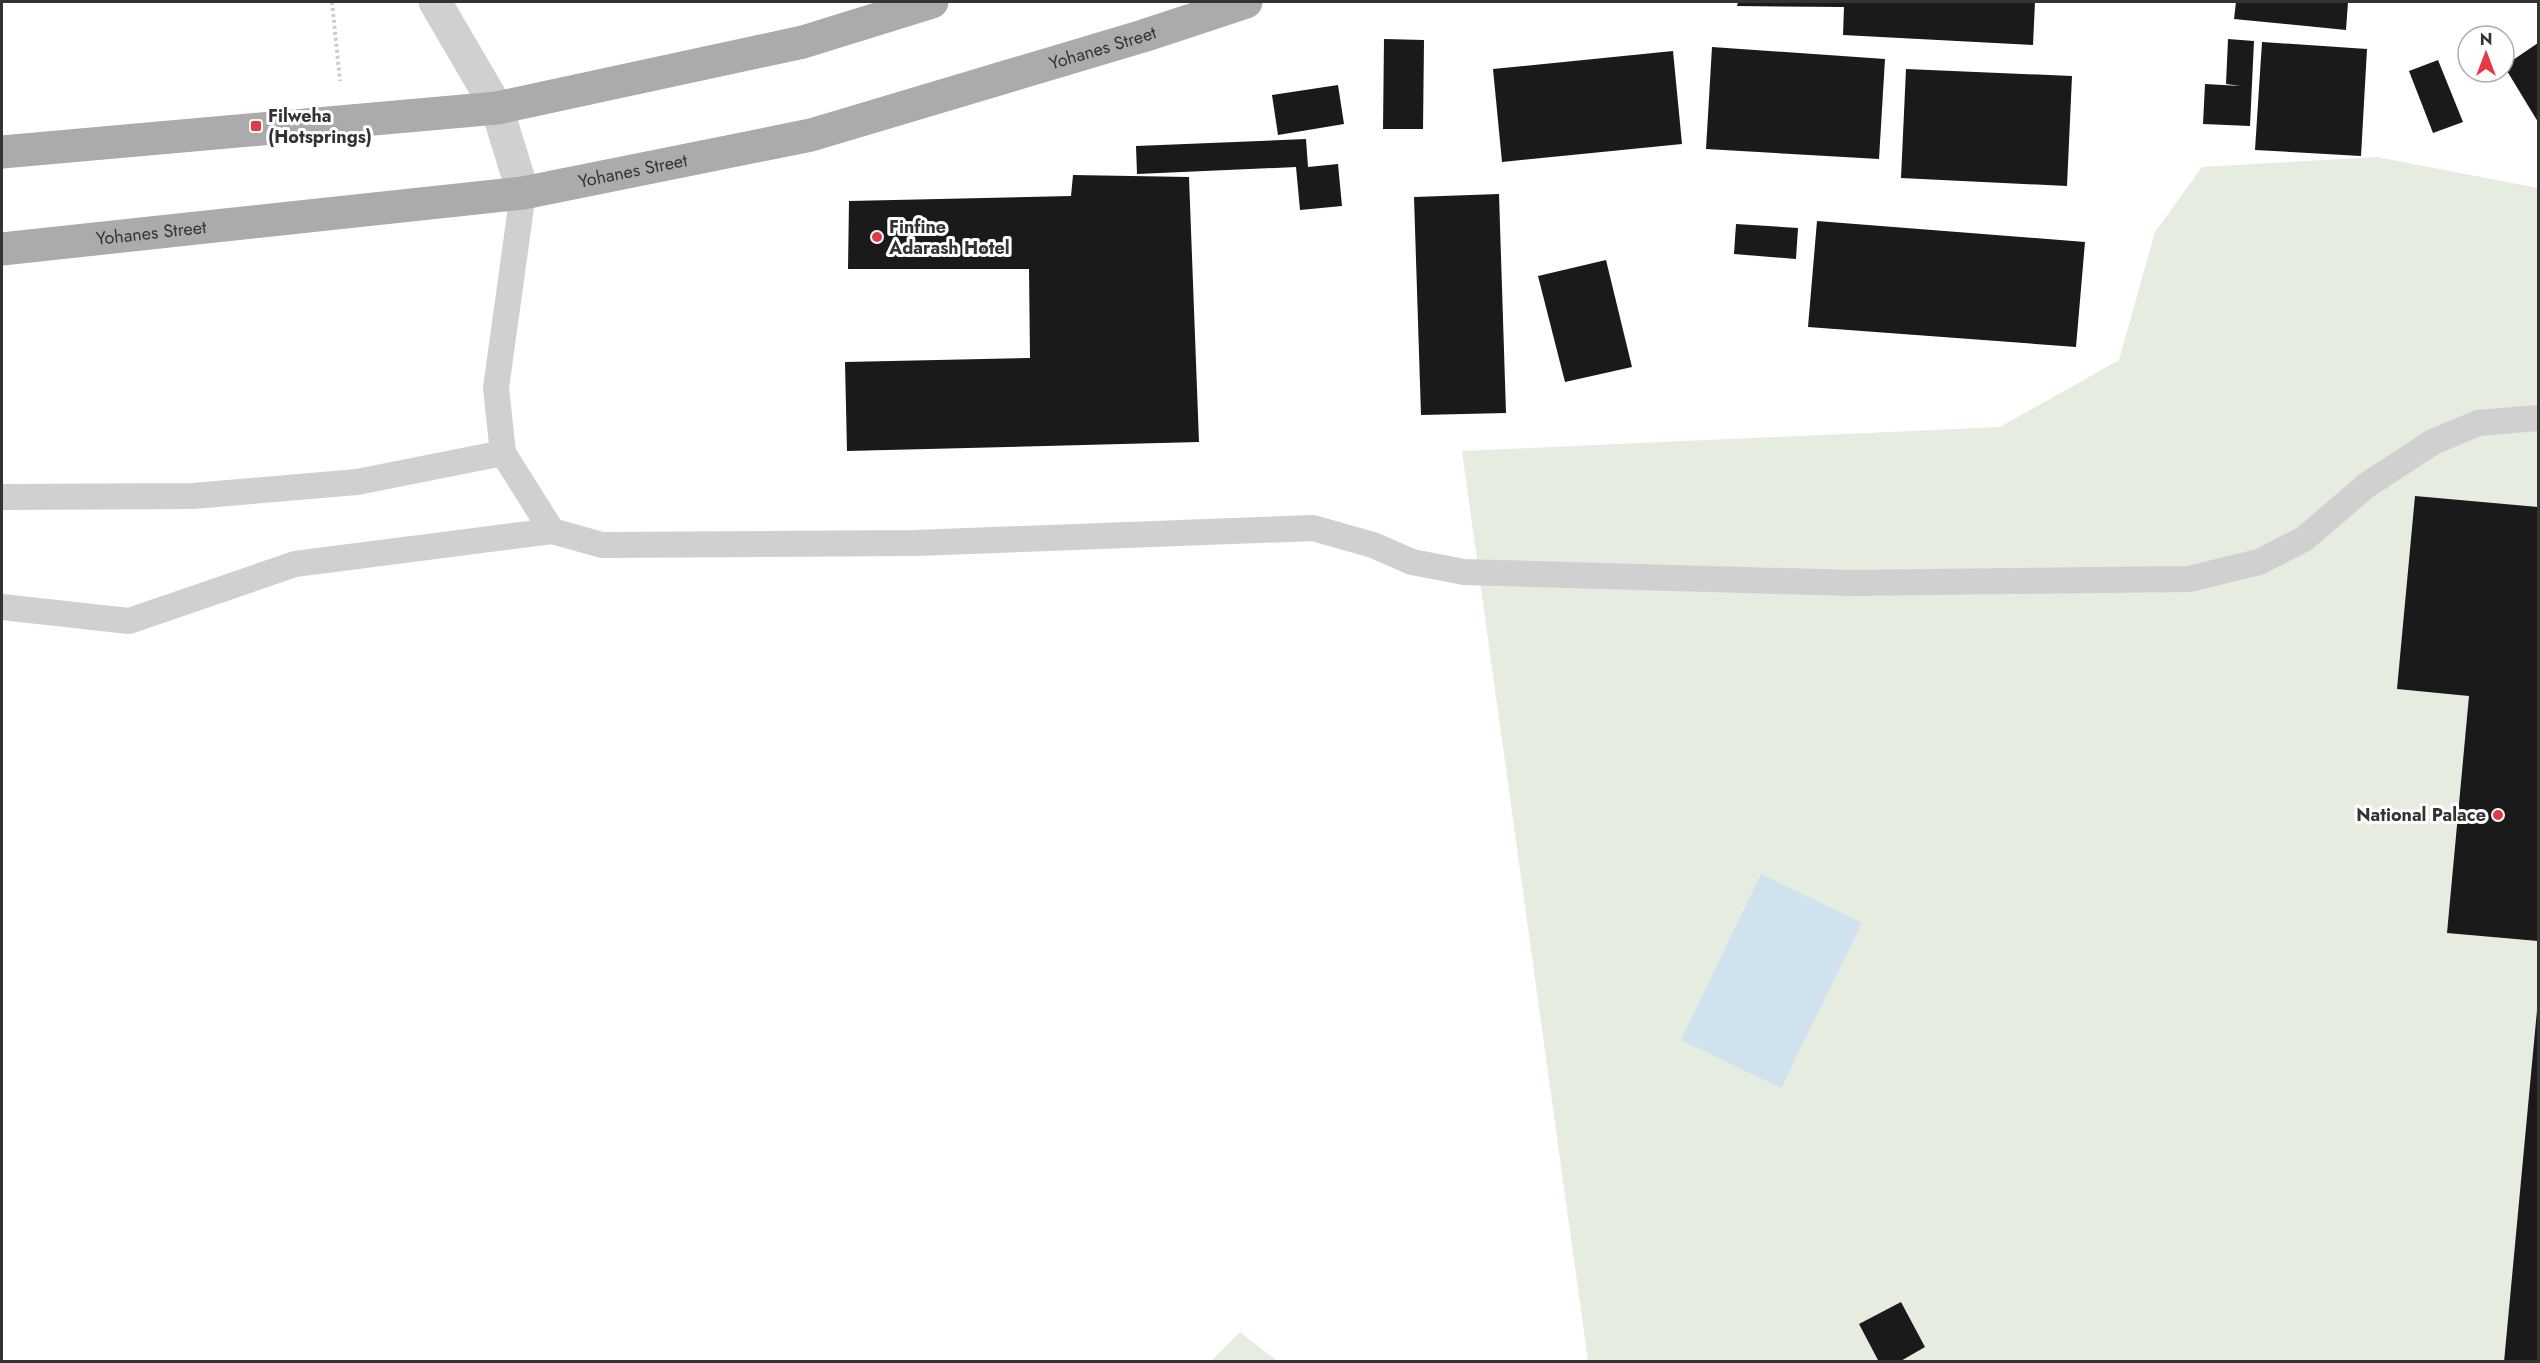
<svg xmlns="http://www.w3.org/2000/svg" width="2540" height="1363" viewBox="0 0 2540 1363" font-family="Jost,sans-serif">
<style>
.green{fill:#e6ecdf}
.water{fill:#cfe2ee}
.building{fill:#1a1a1a}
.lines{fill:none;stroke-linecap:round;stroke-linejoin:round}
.path{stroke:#cdcdcd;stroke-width:4;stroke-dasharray:3 3;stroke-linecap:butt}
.service{stroke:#d0d0d0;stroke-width:26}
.tertiary{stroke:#d0d0d0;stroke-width:33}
.primary{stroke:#ababab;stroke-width:33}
.poi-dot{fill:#e63946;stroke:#fff;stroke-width:2}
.labels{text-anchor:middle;stroke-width:6;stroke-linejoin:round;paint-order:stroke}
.street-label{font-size:18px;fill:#333;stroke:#fff}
.poi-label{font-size:18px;font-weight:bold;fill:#333;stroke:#fff;text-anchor:start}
</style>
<rect width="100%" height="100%" fill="#fff"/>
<g class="green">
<path d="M2377,157L2538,188V1361H1588L1462,451L2000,427L2119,360L2155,232L2202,167Z"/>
<path d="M1240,1332L1277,1361H1211Z"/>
</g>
<path class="water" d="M1761,874L1862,923L1781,1088L1681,1040Z"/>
<g class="building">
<path d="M1738,2H2035L2033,45L1843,35L1844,7L1737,6Z"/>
<path d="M2236,2H2348L2346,30L2234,19Z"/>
<path d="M1384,39L1424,40L1423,129H1383Z"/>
<path d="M2228,39L2254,41L2250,126L2203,124L2205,84L2241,86L2226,84Z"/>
<path d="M2262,42L2367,49L2361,156L2255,150Z"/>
<path d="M2538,43V122L2504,66Z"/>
<path d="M1712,47L1885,59L1879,159L1706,149Z"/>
<path d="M1673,51L1682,144L1502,162L1493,69Z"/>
<path d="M2438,60L2463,122L2433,133L2409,71Z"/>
<path d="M1906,69L2072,76L2067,186L1901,178Z"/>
<path d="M1338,85L1344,124L1278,135L1272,95Z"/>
<path d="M1306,139L1308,167L1338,164L1342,206L1300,210L1296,167L1137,174L1136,146Z"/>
<path d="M1073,175L1189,177L1199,442L847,451L845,362L1030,358L1029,269H848L849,201L1071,196Z"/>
<path d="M1499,194L1506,413L1421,415L1414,197Z"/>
<path d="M1817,221L2085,242L2076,347L1808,327Z"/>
<path d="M1736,224L1798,228L1796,259L1734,254Z"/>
<path d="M1606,260L1632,367L1565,382L1538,276Z"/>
<path d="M2415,496L2538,507V941L2447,933L2469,696L2397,689Z"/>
<path d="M2537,1010L2538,1362H2504Z"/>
<path d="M1901,1302L1925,1347L1899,1362H1879L1859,1324Z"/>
</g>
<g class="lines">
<path class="path" d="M332,2L340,81"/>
<g class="service">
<path d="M523,193L496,388L503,453L552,531L602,545L915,543L1313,528L1373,545L1412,562L1464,572L1853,583L2189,579L2259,562L2304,539L2367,485L2433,442L2478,423L2538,418"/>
<path d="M2,497L193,496L357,482L503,453"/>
<path d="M2,607L129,621L295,564L552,531"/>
</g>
<path class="tertiary" d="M435,2L497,108L523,193"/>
<g class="primary">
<path d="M2,152L497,108L803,42L932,2"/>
<path id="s1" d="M2,249L523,193L811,135L1143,36L1246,2"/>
</g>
</g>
<g class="poi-dot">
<rect x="250" y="120" width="12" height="12" rx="3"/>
<circle cx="877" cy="237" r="6"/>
<circle cx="2498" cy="815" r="6"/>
</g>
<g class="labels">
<g class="street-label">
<text dy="6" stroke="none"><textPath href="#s1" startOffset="1122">Yohanes Street</textPath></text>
<text dy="6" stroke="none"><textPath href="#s1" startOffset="636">Yohanes Street</textPath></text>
<text dy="6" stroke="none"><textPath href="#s1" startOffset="150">Yohanes Street</textPath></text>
</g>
<g class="poi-label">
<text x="268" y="122">Filweha<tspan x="268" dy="21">(Hotsprings)</tspan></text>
<text x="889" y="233">Finfine<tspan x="889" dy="21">Adarash Hotel</tspan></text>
<text x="2486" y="821" text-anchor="end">National Palace</text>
</g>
</g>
<rect width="2540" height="1363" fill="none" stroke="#333333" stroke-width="6"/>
<g transform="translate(2486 54)"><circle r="28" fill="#ffffff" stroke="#adadad" stroke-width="1.5"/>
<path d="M0-4.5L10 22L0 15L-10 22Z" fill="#e63946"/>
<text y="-9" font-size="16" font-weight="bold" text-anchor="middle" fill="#333333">N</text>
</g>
</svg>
